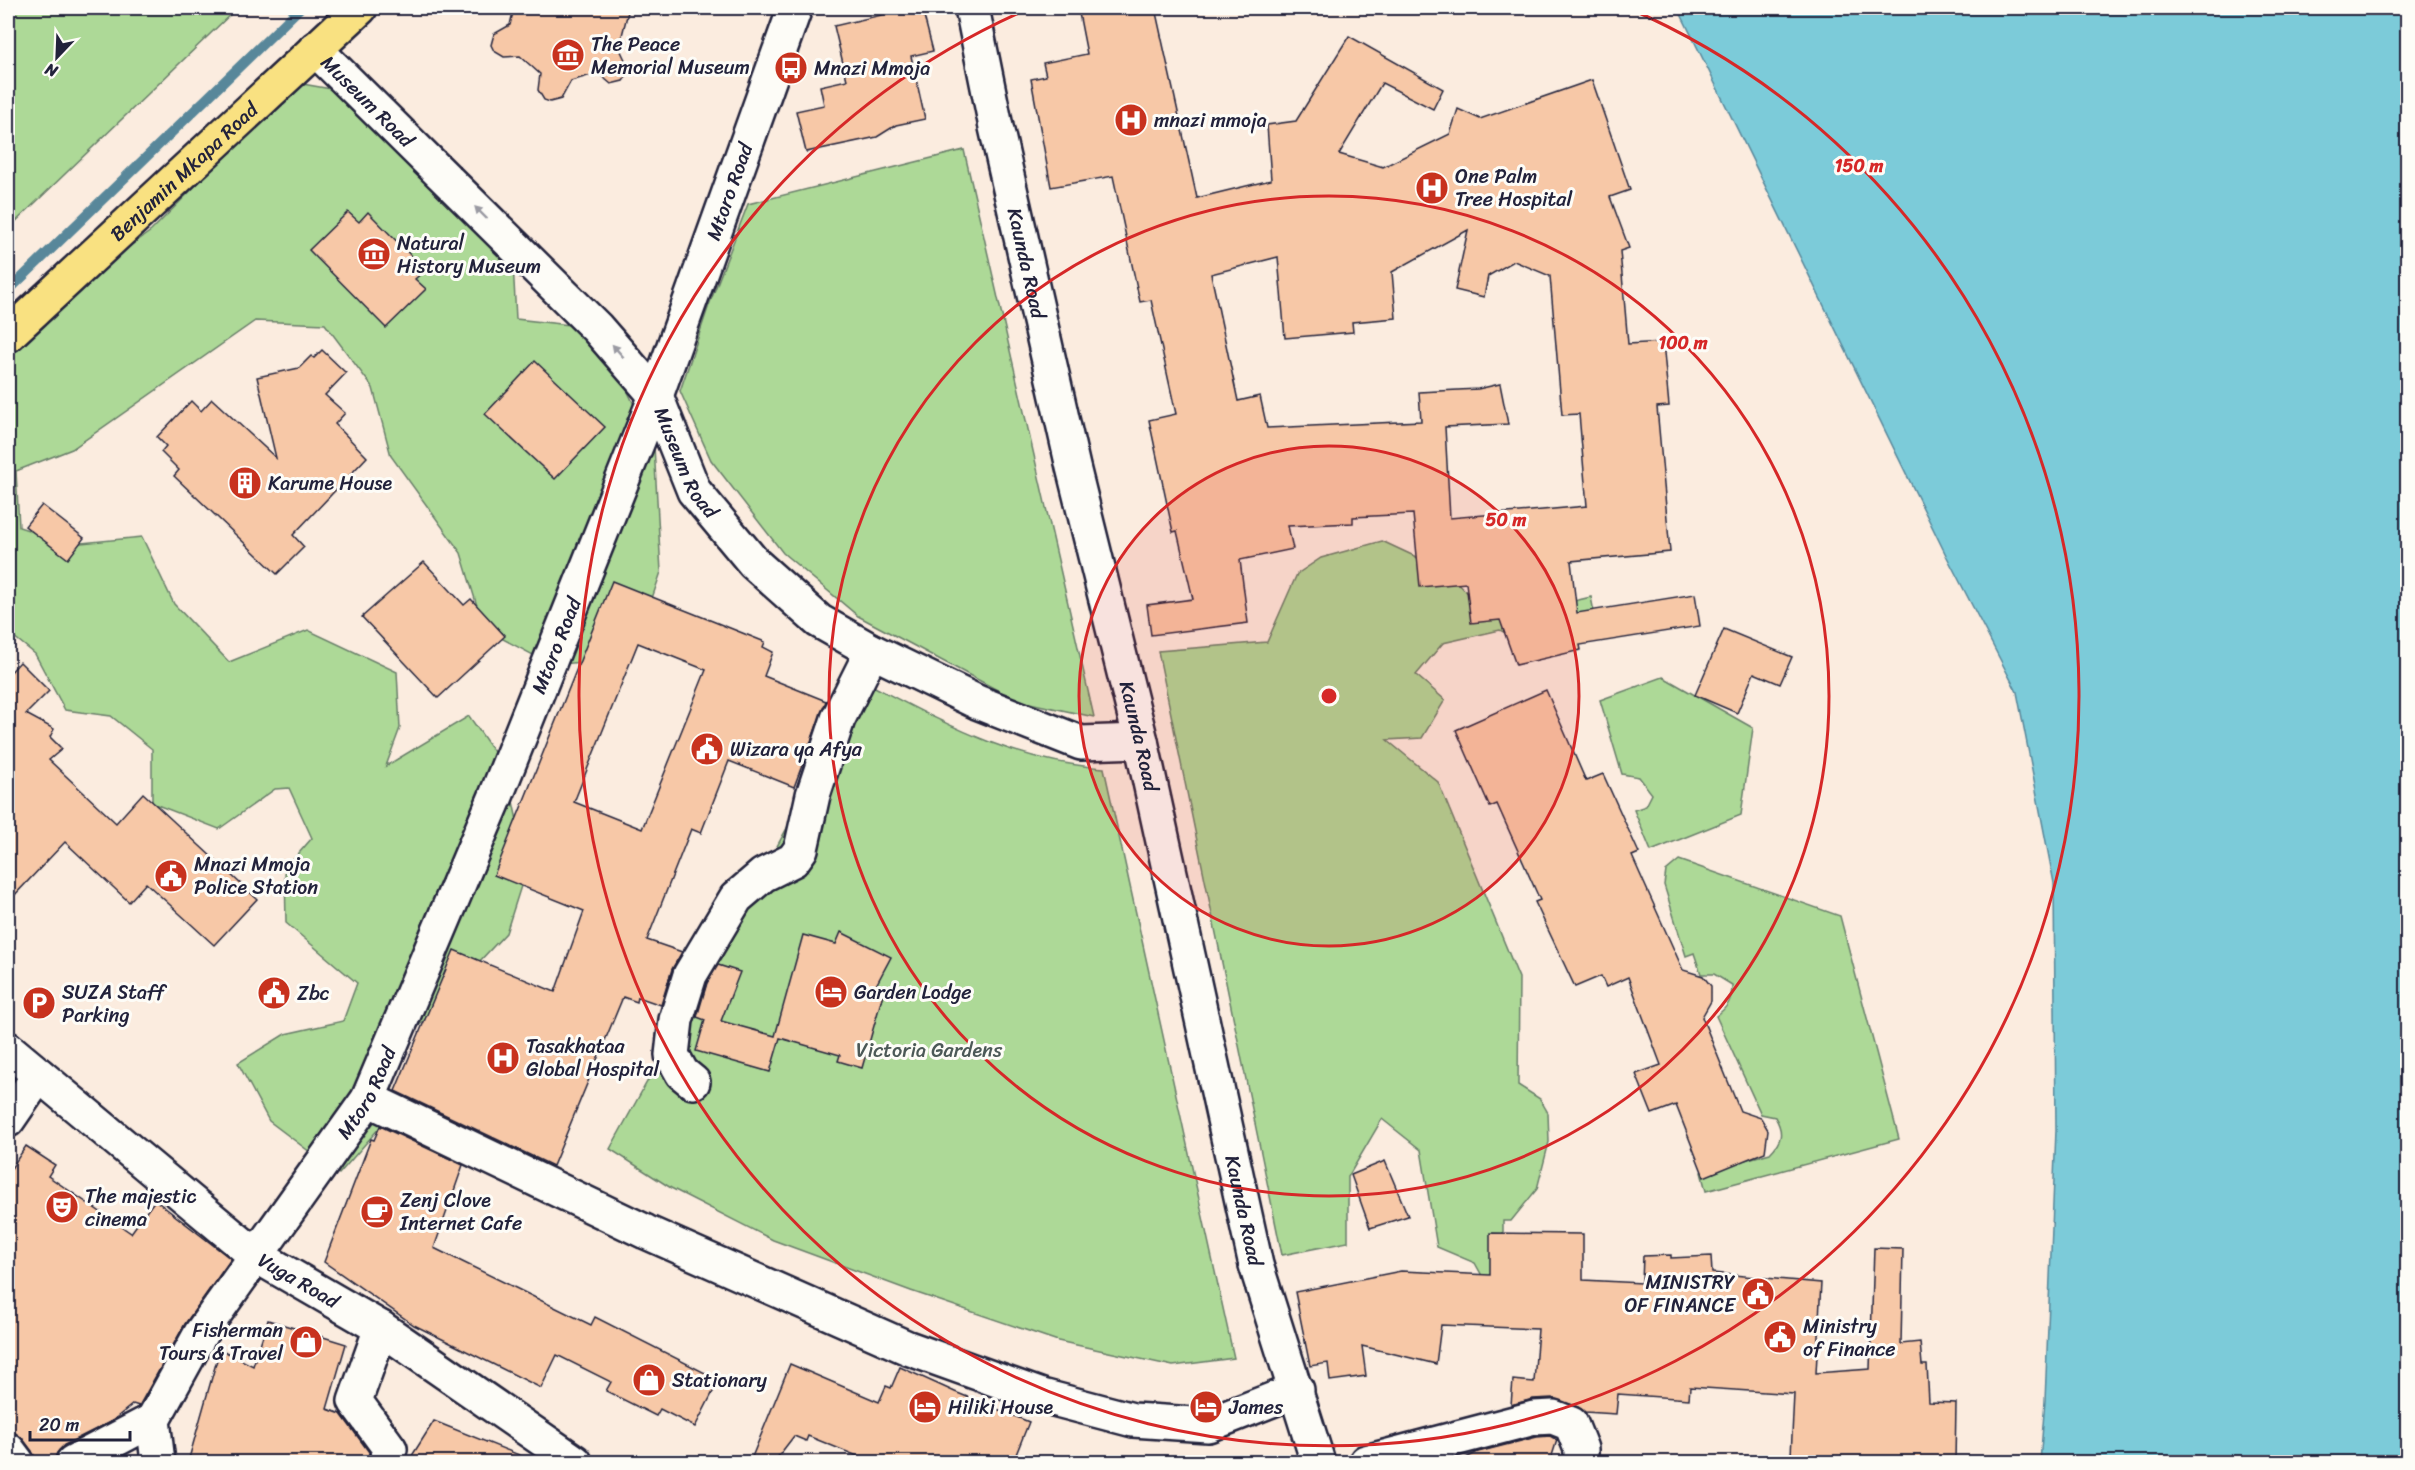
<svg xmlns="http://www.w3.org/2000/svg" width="2415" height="1470" viewBox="0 0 2415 1470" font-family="Sriracha,sans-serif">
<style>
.green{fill:#add997;stroke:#687e69;stroke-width:1.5}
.water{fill:#7ccbd9;stroke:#58879a;stroke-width:1.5}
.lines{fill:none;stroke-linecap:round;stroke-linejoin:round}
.stream{stroke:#58879a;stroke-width:10}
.building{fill:#f7c8a7;stroke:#22223b;stroke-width:1.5;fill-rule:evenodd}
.street-casing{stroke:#22223b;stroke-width:38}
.secondary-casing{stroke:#22223b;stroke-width:38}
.primary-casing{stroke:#22223b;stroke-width:38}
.street{stroke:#fdfcf7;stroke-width:33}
.secondary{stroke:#fdfcf7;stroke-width:33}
.primary{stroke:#f9e181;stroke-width:33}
.oneway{fill:#9a9aa2}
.ring{fill:none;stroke:#d62828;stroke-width:3}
.labels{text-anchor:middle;stroke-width:6;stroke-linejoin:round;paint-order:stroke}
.poi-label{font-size:20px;fill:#22223b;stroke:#fdfcf7;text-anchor:start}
.street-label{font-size:20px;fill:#22223b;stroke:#fdfcf7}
.park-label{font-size:20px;fill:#4c5957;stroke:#fdfcf7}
.centre{fill:#d62828;stroke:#fdfcf7;stroke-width:3}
.ring-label{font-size:18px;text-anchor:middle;font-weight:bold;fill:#d62828;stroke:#fdfcf7;stroke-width:6;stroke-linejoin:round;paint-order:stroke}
</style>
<rect width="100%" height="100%" fill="#fbecdf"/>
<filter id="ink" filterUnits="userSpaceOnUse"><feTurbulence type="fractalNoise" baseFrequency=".0167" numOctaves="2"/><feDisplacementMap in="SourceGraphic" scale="12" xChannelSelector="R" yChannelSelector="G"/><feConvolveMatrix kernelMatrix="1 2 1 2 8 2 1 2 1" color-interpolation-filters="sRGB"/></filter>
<g filter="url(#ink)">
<g class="green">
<path d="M8,8H237L8,229Z"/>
<path d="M297,83L348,92L513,263L516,319L597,328L654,446L661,572L632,657L552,665L484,629L461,553L391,456L373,388L325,324L255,321L72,449L16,471L19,527L71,544L142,537L174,604L229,662L308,630L397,672L400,728L386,766L469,716L506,769L517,820L521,886L506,933L416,1029L397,1073L381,1126L339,1174L269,1121L238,1063L285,1034L343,1021L357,983L286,923L285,869L312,838L289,788L275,789L219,829L152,803V749L111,716L65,710L35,654L8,632V344L77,284L151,231Z"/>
<path d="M964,150L1094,717L1016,700L858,616L783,553L711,460L680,391L709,305L748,204Z"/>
<path d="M1382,541L1444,570L1476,601L1537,610L1591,597L1595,617L1533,648L1500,630L1443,643L1416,675L1445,700L1422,738L1387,740L1438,782L1519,978L1518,1085L1540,1099L1548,1113L1549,1142L1537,1189L1511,1221H1503V1244L1492,1294L1475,1263L1437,1247L1421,1150L1382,1119L1348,1177V1242L1282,1255L1158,651L1267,642L1297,574L1321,558Z"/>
<path d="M1663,677L1753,728L1741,815L1651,851L1634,810L1646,806L1652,794L1639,777L1622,774L1600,700Z"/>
<path d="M867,683C946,724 1013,762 1104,768L1234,1358L1173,1366L1058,1341L911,1291L773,1240L671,1188L610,1149Z"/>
<path d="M1679,860L1840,916L1899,1139L1706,1191L1701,1172L1770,1153C1782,1141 1784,1132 1775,1117L1761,1114L1716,1016C1728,1007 1732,1000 1732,985L1714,974H1701L1694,953L1686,956L1664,885L1666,871Z"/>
</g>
<path class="water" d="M1678,8H2407V1462H2040L2045,1401L2056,1130L2054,883L2017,692L1947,557Z"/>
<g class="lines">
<path class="stream" d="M8,291L300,8"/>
</g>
<g class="building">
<path d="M514,8H629L619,47L628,66L626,77L623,81L611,84L598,73L571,81L561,99L550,102L544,100L538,90L540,74L520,56L504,57L494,51L491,45L494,34L510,25Z"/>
<path d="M889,8H922L933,51L911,56L925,119L896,125L877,137L806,152L796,111L824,105L820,86L847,80L834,26L890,13Z"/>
<path d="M1078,8H1155L1197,198L1271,180L1267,125L1296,121L1349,36L1443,89L1433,109L1382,83L1339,154L1383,167L1450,134L1458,109L1480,119L1592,80L1630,190L1610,197L1629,248L1620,251L1628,344L1663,342L1669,406L1657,407L1670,552L1571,561L1577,613L1695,594L1700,626L1580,645L1581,650L1516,665L1500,620L1471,623L1466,583L1420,587L1413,514L1353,517V523L1288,526L1293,549L1240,560L1248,623L1151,635L1147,605L1193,599L1177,531L1173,532L1149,420L1176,414L1151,300L1140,302L1113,176L1051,187L1031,79L1046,76L1043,63L1087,54ZM1468,230L1455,290L1484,297L1488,276L1514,261L1550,276L1562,415L1579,414L1587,506L1450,518L1445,427L1508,424L1500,384L1478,389L1419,392L1421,421L1267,428L1260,396L1238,401L1211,274L1278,257L1285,338L1353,332L1352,322L1396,318L1392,272Z"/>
<path d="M348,212L359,222L368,212L425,270L415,279L426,289L386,328L309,250Z"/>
<path d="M322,350L346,373L325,395L345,413L335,424L367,457L293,535L304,547L277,574L174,476L179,470L161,452L166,446L157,437L191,401L201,411L212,399L276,458L257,377L299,368L311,356L314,358Z"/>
<path d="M535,361L605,427L555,479L485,414Z"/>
<path d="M42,505L84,538L68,559L25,526Z"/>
<path d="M424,562L464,605L471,599L505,636L438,698L362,617Z"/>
<path d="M612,581L765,642L763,647L773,652L764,676L826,701L794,787L729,761L701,833L691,829L647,940L682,952L672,969L661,1005L638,997L637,1002L623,997L553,1166L395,1091L454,950L555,992L584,911L494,875ZM638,643L706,670L642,829L574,802Z"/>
<path d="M1724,629L1792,657L1780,684L1754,673L1737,713L1695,695Z"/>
<path d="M20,662L49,691L26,714L54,729L50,737L62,749L49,760L116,823L143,793L257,899L214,945L146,883L129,902L65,842L8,902V675Z"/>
<path d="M1546,690L1586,781L1603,774L1639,853L1632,856L1683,970L1703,976L1711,986V1001L1702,1017L1740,1111L1761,1118L1768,1130L1765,1152L1704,1177L1676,1105L1652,1114L1636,1074L1661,1065L1628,977L1606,987L1601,976L1575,987L1535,902L1540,900L1497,804L1490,807L1456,730Z"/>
<path d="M841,932L891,957L873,991L883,994L862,1068L838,1061L840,1055L780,1038L770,1072L696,1051L705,1020L697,1017L707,983L718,965L740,972L721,1021L775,1036L803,935L836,944Z"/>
<path d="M380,1126L463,1165L434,1248L591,1325L595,1317L719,1380L695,1427L660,1409L656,1416L606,1391L611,1382L557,1355L541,1388L414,1325L324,1262L371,1139L374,1140Z"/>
<path d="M26,1146L55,1165L48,1176L131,1233L155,1200L231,1259L185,1324L139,1406L133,1404L112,1421L64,1445L57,1453L54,1462H36L32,1451L23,1439L8,1427V1173Z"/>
<path d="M1385,1161L1408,1216L1370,1228L1351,1175Z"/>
<path d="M1490,1233L1583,1234V1280L1642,1283L1643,1256L1671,1255V1258L1711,1256L1712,1273L1821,1283L1816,1373L1870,1369L1874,1248L1903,1249L1901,1344L1920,1342L1922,1365H1927L1929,1402L1956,1403L1955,1462H1815V1457L1791,1456L1794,1394L1690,1387L1689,1399L1618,1394L1616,1414L1585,1412L1578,1407L1552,1398L1533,1399L1511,1405L1513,1380L1534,1382L1538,1329L1441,1325L1436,1364L1362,1346L1366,1376L1330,1381L1328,1363L1310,1366L1295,1292L1401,1271L1490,1275Z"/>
<path d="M268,1320L346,1344L327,1409L341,1414L369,1452L368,1462H188L220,1349L253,1366Z"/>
<path d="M790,1364L879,1402L886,1386L891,1388L900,1367L955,1392L1029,1422L1013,1462H872L808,1436L806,1441L794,1436L774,1462H750Z"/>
<path d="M434,1421L534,1461V1462H408Z"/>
<path d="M1550,1436L1557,1440L1550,1462H1458L1478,1452L1537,1437Z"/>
</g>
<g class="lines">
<defs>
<g id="street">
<path id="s1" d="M972,8L996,127L1073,467L1141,741L1256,1265L1318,1462"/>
<path id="s2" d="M315,49L597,328L656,396L694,491L754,563L819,621L872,651L977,702L1081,743L1141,741"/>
<path d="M693,1082L682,1073L672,1055L676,1020L690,975L736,898L763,875L793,860L801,849L813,795L838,719L872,651"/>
<path d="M368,1099L646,1232L908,1348L1042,1396L1133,1420L1208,1425L1297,1390"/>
<path d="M8,1120L39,1075"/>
<path d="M381,1328L355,1401L390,1449L386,1462"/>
<path d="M8,1450L17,1462"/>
<path d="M73,1462L153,1420"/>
<path id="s3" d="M158,1462L153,1420L201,1333L368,1099L496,796L656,396L795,8"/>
<path d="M1366,1462L1534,1418L1553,1417L1571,1424L1581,1449V1462"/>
</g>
<g id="secondary">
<path id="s4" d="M8,1049L255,1255L381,1328L575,1462"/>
</g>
<g id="primary">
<path id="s5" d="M8,335L360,8"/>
</g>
</defs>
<use href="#street" class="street-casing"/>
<use href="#secondary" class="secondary-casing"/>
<use href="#primary" class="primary-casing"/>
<use href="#street" class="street"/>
<use href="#secondary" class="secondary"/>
<use href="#primary" class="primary"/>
</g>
<defs><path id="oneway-solid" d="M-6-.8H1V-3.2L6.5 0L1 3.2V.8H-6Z" transform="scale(1.5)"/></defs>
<g class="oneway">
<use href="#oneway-solid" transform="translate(481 213) rotate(-135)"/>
<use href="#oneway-solid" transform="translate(618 351) rotate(-131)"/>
</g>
</g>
<circle cx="1329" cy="696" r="250" fill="#d62828" fill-opacity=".12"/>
<g class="ring">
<circle cx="1329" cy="696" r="250"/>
<circle cx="1329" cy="696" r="500"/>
<path d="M1628 8A750 750 0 1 1 1030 8"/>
</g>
<defs>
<symbol id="museum-disc" viewBox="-11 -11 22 22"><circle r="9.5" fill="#c8321e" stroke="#fdfcf7"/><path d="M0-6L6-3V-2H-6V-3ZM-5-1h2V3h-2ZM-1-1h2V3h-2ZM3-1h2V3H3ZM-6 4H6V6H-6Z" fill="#fff"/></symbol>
<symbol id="bus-disc" viewBox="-11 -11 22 22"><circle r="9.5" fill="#c8321e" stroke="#fdfcf7"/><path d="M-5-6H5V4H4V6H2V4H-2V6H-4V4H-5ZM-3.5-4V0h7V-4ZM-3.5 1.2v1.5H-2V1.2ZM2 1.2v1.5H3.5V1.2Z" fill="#fff"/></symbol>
<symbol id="hospital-disc" viewBox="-11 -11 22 22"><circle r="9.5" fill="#c8321e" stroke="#fdfcf7"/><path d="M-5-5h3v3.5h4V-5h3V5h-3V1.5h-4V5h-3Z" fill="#fff"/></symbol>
<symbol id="building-disc" viewBox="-11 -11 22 22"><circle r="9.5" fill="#c8321e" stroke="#fdfcf7"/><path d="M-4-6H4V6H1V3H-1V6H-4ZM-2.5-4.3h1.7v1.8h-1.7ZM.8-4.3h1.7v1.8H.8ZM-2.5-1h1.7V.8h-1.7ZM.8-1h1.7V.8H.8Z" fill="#fff"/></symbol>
<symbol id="civic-disc" viewBox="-11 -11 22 22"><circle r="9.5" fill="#c8321e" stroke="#fdfcf7"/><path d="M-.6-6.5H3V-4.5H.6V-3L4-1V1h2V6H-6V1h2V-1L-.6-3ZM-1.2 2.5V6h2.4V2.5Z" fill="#fff"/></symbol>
<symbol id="hotel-disc" viewBox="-11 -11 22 22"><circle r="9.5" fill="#c8321e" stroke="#fdfcf7"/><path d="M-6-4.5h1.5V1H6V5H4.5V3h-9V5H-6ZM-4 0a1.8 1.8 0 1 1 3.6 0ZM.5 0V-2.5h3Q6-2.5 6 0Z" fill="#fff"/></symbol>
<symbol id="parking-disc" viewBox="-11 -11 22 22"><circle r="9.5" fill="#c8321e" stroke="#fdfcf7"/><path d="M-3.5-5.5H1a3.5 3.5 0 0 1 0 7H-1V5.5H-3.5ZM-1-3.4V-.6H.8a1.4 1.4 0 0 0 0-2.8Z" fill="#fff"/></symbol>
<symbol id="theatre-disc" viewBox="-11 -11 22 22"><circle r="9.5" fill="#c8321e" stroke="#fdfcf7"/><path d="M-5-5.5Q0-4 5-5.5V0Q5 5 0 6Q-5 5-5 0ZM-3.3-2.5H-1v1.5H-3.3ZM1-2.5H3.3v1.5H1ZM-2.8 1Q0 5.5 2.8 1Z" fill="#fff"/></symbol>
<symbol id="cafe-disc" viewBox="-11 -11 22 22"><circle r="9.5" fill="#c8321e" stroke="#fdfcf7"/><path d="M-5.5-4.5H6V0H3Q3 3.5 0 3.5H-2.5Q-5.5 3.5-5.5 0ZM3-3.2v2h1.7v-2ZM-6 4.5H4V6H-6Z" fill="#fff"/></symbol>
<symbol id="shop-disc" viewBox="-11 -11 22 22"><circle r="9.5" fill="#c8321e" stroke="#fdfcf7"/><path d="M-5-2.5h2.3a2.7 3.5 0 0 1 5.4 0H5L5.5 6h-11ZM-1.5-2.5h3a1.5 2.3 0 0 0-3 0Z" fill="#fff"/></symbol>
</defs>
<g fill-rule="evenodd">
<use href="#museum-disc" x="549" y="36" width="38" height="38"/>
<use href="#bus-disc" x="772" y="49" width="38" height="38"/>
<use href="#hospital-disc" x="1112" y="101" width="38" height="38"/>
<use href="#hospital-disc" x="1413" y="169" width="38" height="38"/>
<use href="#museum-disc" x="355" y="235" width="38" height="38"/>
<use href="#building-disc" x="226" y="464" width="38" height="38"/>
<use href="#civic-disc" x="688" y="730" width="38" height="38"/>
<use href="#civic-disc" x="152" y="857" width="38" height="38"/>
<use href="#hotel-disc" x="812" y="973" width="38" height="38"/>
<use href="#civic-disc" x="255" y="974" width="38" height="38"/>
<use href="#parking-disc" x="20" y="984" width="38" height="38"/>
<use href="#hospital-disc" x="484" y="1039" width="38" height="38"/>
<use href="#theatre-disc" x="43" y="1188" width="38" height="38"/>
<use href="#cafe-disc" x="358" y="1193" width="38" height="38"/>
<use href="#civic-disc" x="1739" y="1275" width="38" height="38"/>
<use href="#civic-disc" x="1761" y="1318" width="38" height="38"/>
<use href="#shop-disc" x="287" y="1323" width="38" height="38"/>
<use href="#shop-disc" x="630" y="1361" width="38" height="38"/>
<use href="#hotel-disc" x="906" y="1388" width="38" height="38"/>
<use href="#hotel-disc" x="1187" y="1388" width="38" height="38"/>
</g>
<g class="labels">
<g class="poi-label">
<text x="591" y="51">The Peace<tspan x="591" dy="23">Memorial Museum</tspan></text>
<text x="814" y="75">Mnazi Mmoja</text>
<text x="1154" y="127">mnazi mmoja</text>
<text x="1455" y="183">One Palm<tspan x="1455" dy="23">Tree Hospital</tspan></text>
<text x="397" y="250">Natural<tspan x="397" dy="23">History Museum</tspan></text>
<text x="268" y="490">Karume House</text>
<text x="730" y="756">Wizara ya Afya</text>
<text x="194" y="871">Mnazi Mmoja<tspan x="194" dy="23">Police Station</tspan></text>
<text x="62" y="999">SUZA Staff<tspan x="62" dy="23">Parking</tspan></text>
<text x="854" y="999">Garden Lodge</text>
<text x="297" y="1000">Zbc</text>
<text x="526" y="1053">Tasakhataa<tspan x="526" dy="23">Global Hospital</tspan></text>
<text x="85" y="1203">The majestic<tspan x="85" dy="23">cinema</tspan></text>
<text x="400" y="1207">Zenj Clove<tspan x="400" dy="23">Internet Cafe</tspan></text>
<text x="1735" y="1289" text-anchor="end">MINISTRY<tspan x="1735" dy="23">OF FINANCE</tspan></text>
<text x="1803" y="1333">Ministry<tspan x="1803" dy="23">of Finance</tspan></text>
<text x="283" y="1337" text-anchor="end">Fisherman<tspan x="283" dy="23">Tours &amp; Travel</tspan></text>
<text x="672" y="1387">Stationary</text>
<text x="948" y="1414">Hiliki House</text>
<text x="1229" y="1414">James</text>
</g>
<g class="street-label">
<text dy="7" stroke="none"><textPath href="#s2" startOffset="74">Museum Road</textPath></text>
<text dy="7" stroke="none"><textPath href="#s5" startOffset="240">Benjamin Mkapa Road</textPath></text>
<text dy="7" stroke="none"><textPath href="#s3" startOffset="1406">Mtoro Road</textPath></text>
<text dy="7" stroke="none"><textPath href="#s1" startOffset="261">Kaunda Road</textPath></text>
<text dy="7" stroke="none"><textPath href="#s2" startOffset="560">Museum Road</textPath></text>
<text dy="7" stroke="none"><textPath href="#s3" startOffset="920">Mtoro Road</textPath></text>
<text dy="7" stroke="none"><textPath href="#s1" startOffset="747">Kaunda Road</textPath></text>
<text dy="7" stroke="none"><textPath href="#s3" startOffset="434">Mtoro Road</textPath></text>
<text dy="7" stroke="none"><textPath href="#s1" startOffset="1233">Kaunda Road</textPath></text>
<text dy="7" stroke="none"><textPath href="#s4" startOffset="372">Vuga Road</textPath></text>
</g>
<g class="park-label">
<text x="929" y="1057">Victoria Gardens</text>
</g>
</g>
<circle cx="1329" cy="696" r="9" class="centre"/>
<g class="ring-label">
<text x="1859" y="172">150 m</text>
<text x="1683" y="349">100 m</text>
<text x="1506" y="526">50 m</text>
</g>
<rect width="2415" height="1470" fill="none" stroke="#fdfcf7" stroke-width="30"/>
<rect x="15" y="15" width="2385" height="1440" fill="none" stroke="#22223b" stroke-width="2" filter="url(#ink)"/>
<g transform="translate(57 57) rotate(203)" stroke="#fdfcf7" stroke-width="4.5" paint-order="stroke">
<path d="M0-4.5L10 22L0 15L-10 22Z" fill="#22223b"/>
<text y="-9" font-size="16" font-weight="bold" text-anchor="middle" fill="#22223b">N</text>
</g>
<path d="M30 1431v9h100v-9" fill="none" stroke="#22223b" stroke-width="3"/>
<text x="39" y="1431" font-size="18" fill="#22223b" stroke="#fdfcf7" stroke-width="4.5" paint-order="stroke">20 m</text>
</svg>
